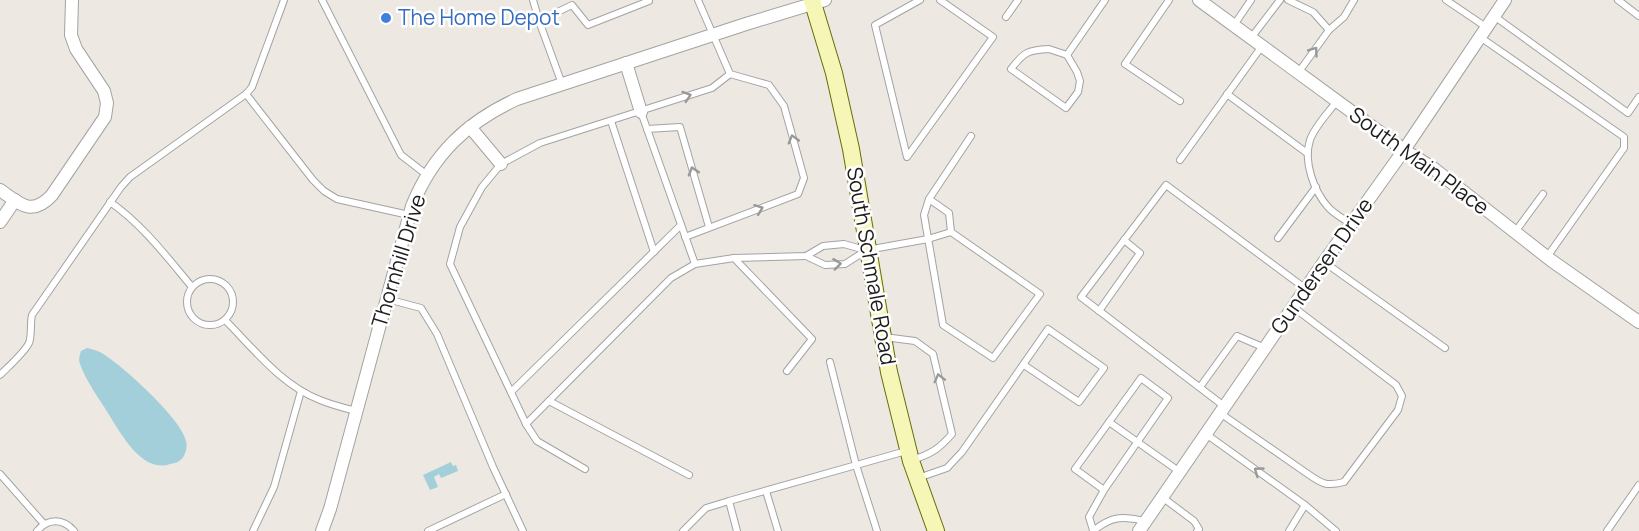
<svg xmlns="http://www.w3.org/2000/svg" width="1639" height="531" viewBox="0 0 1639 531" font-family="Manrope,sans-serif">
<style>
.water{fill:#a3cfda}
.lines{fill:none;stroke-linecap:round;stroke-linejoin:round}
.lane-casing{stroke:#a3a3a3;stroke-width:8}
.street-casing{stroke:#a3a3a3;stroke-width:14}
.secondary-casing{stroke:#666e08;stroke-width:18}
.lane{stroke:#fff;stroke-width:6}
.street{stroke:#fff;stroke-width:12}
.secondary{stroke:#f6f7b6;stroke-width:16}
.oneway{stroke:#999}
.shop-dot{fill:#3f7fe0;stroke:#fff;stroke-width:2}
.labels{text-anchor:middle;stroke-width:5;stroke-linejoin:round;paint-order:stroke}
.shop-label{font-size:21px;fill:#366cbe;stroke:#fff;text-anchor:start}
.street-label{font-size:21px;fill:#1c1c1c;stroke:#fff}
</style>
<rect width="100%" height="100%" fill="#ede9e2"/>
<g class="water">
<path d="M87,348C91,349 96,350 100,352C120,363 182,419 186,441C188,447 185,458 179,461C177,463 173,463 170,464C142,474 120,432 108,413C100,400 82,375 79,360C79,358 80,354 81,351Z"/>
<path d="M451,462L453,466L456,465L458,471L441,478L439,474L434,477L438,487L430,490L423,475Z"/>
</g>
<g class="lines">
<defs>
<g id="lane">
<path d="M284,0L252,87L246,94L313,180L324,191L337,199L409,215"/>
<path d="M322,0L401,155L427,175"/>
<path d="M533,0L539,21L562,84"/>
<path d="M920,0L875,25L907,157L993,37L940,0"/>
<path d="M1169,0L1125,64L1180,101"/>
<path d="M1288,0L1313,12L1329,30"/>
<path d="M1446,0L1486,27"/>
<path d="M1618,0L1639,16"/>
<path d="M1494,16L1628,113L1639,97"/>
<path d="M1006,17L1018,0"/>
<path d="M539,21L572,5L588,25L649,1L648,0"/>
<path d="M1234,25L1251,0"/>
<path d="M1480,37L1624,137V148L1547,257"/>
<path d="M1251,38L1280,0"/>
<path d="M1049,49L1067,55L1077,72L1080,81L1078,92L1066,108L1011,69C1024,52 1028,50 1049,49Z"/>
<path d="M1067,55L1105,0"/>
<path d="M1298,73L1329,30L1344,17L1354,0"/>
<path d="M1227,94L1307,153"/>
<path d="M1337,101C1328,113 1315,126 1310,140C1303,162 1314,191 1328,207C1334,214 1344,219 1351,224"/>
<path d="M641,112L695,264"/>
<path d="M611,121L654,252"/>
<path d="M647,129L680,127L709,227"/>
<path d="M1180,160L1262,46"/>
<path d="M929,199L949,213L951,232L1040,294L993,358L943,325L924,215L929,199L971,136"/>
<path d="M110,202C142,224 167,257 192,287"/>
<path d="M1515,232L1543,194"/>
<path d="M685,237L798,194L804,178L784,106L769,85L730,74L698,0"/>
<path d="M1278,238L1316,187"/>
<path d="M806,256L825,265L845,264L867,250L928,239L951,232"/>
<path d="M734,258L812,339L787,371"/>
<path d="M1324,262L1445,348"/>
<circle cx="210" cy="302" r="23"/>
<path d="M387,299L421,308L437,334L493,467L523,531"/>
<path d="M1099,311L1140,253L1124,240"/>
<path d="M225,320C254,349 281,385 320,400C332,405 344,408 356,411"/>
<path d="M884,337L915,341L933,354L952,434C939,449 931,454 912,460"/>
<path d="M830,362L856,465L877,531"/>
<path d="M0,375C8,367 24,353 29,343C32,336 30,323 32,315L121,187L130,177L246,94"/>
<path d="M1200,387L1237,336L1265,348"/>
<path d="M511,392L681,225"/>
<path d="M549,401L689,475"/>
<path d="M1224,406L1081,297L1166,185L1306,289"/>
<path d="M1220,413L1305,472C1321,483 1325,487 1344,482L1398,410L1402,396L1396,385L1293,307"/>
<path d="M1109,422L1180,472"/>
<path d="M526,424L671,278L695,264L734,258L806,256L823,246L844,244L865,250"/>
<path d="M1206,434L1305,505L1336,531"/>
<path d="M585,469L537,441L526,424L450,264L460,227L482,187L501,164L540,143L712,88L730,74"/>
<path d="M0,474L44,524"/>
<path d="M918,478L947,468L962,452L1048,329L1104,368L1079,402L1024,365"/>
<path d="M766,491L778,531"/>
<path d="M1162,497L1194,521L1199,529L1197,531"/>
<path d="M1093,530L1089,517L1104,490L1168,398L1141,378L1075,469L1104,490"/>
<path d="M37,531C48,518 63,518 74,531"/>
<path d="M253,531L274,487L301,391"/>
<path d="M428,531L506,494"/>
<path d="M683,531L706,508L729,501"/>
<path d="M737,531L729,501L906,451"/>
<path d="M1093,531C1112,516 1121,516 1145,521"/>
<path d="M1289,531L1305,505"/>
<path d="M1607,531L1639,485"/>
</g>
<g id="street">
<path d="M1199,0L1404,150L1433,168L1552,261L1639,322"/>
<path d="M626,63L641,112"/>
<path d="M470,127L501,164"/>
<path d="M0,190C20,204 32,217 52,195L105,117L107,103L104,91L76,49L71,35L72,0"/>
<path d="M0,222L15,200"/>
<path d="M322,531L330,509L412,206C433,154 467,122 517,99L746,24L825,0"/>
<path d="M1139,531L1324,262L1404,150L1505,0"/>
</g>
<path id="secondary" d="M812,0L834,73L851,149L889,372L911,461L936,531"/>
</defs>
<use href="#lane" class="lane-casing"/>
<use href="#street" class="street-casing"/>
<use href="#secondary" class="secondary-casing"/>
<use href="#lane" class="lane"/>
<use href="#street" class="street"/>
<use href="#secondary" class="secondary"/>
</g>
<defs><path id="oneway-chevron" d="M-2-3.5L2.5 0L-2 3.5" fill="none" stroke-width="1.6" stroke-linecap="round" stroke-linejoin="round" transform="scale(1.5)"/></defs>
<g class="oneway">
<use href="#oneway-chevron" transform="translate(1314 51) rotate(-54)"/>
<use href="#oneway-chevron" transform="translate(687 96) rotate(-18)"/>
<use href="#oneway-chevron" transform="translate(793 139) rotate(-106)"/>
<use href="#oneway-chevron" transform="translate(693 171) rotate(-107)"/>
<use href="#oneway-chevron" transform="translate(759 209) rotate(-21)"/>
<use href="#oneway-chevron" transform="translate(837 264) rotate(-7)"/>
<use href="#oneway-chevron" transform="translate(939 378) rotate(-104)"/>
<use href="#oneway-chevron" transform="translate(1258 471) rotate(-144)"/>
</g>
<circle class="shop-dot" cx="386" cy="18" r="6"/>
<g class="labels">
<g class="shop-label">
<text x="398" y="25">The Home Depot</text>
</g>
<g class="street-label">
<text transform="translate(1419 161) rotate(36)" y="7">South Main Place</text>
<text transform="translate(399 261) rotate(-73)" y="7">Thornhill Drive</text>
<text transform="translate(871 266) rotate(80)" y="7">South Schmale Road</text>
<text transform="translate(1322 266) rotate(-55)" y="7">Gundersen Drive</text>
</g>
</g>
</svg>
